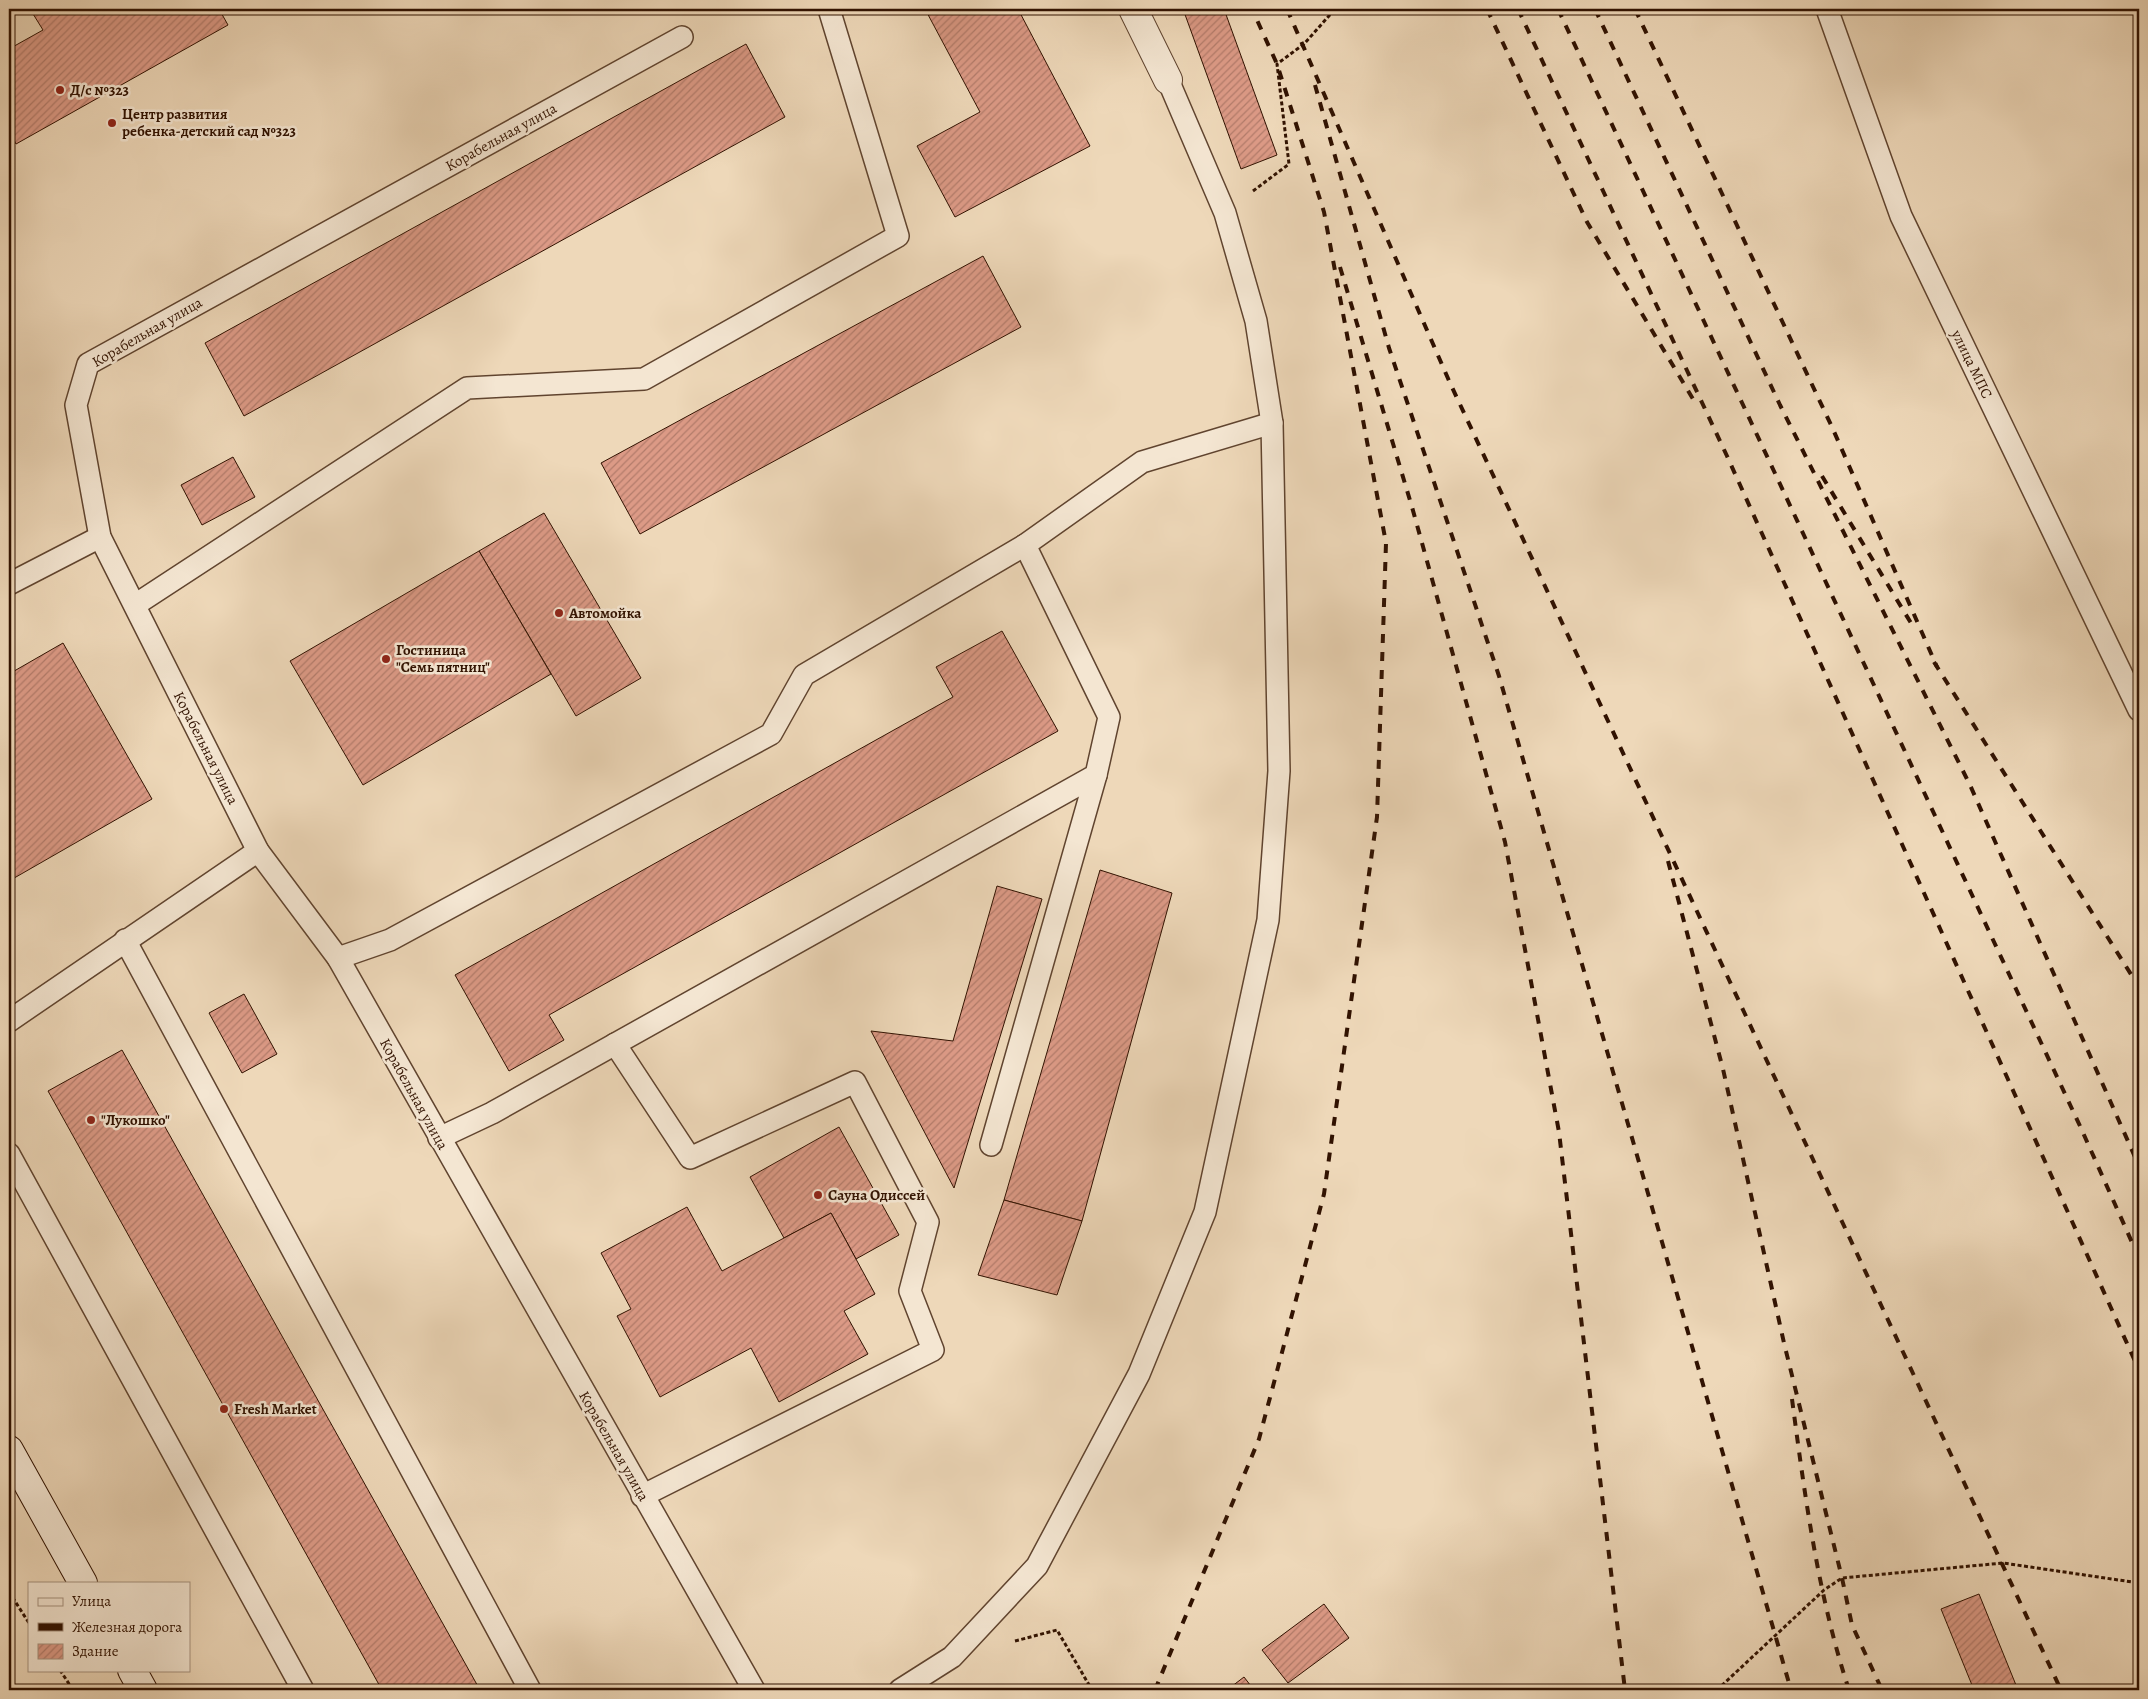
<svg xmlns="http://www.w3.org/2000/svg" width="2148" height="1699" viewBox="0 0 2148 1699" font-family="Alegreya,serif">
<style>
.building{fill:url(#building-hatch);stroke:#311201}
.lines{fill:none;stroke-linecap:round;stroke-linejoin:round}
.lane-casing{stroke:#60442f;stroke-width:24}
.street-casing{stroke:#60442f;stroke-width:30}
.secondary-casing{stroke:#311201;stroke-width:30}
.path{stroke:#311201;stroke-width:3;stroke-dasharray:4 2.5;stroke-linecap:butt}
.lane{stroke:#f4e6d2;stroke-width:21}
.street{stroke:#f4e6d2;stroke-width:28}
.secondary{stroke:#f4e6d2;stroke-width:28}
.rail{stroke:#311201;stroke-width:4;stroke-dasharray:9 9;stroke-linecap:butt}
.poi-dot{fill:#8f2418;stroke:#f4e6d2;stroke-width:2}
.labels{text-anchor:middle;stroke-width:5;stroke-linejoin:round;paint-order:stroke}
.poi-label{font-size:15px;font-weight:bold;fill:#311201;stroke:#f4e6d2;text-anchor:start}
.street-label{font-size:15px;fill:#311201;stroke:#f4e6d2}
</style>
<defs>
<pattern id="building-hatch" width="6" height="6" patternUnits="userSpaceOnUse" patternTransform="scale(1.25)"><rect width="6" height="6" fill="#dc9a86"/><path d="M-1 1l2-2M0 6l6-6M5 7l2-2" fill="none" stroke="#b37c6b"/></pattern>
</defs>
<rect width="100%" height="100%" fill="#eed8b9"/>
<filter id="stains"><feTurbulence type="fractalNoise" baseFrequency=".004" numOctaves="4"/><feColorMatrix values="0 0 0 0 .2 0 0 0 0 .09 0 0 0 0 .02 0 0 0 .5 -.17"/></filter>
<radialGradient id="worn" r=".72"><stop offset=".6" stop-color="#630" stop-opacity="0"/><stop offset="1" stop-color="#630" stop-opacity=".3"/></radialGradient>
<g class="building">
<path d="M30,9H219L228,25L16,144L9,131V49L43,30Z"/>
<path d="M925,9H1018L1090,146L955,217L917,146L980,112Z"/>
<path d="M1183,9H1224L1277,155L1241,169Z"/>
<path d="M746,44L785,117L244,416L205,343Z"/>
<path d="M983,256L1021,327L640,534L601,463Z"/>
<path d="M233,457L255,497L202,525L181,485Z"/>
<path d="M544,513L641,678L576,716L479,551Z"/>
<path d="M479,551L551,674L363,785L290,661Z"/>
<path d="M1002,631L1058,731L549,1015L564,1040L509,1071L455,975L953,697L936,667Z"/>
<path d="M63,643L152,799L9,881V674Z"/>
<path d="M1100,870L1172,893L1082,1221L1004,1200Z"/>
<path d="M997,886L1042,899L954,1188L871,1031L953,1041Z"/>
<path d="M244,994L277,1054L242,1073L209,1013Z"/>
<path d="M122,1050L480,1690H382L48,1091Z"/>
<path d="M839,1127L899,1235L856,1259L831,1213L784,1238L750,1177Z"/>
<path d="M1004,1200L1082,1221L1057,1295L978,1275Z"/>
<path d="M687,1207L722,1271L831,1213L875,1294L844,1311L868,1354L779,1402L751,1348L660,1397L617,1316L631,1309L601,1253Z"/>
<path d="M1979,1594L2018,1690H1974L1941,1609Z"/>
<path d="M1324,1604L1349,1638L1288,1683L1262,1650Z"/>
<path d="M1244,1677L1254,1690H1227Z"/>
</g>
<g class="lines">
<defs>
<g id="lane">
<path d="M1827,9L1901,216L2139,710"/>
<path d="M682,37L88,364L76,405L100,537L258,851L338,958L754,1690"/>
<path d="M9,584L100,537"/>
<path d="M135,605L467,388L644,379L898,236L829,9"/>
<path d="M125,940L530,1690"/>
<path d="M338,958L390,940L771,734L804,675L1025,545"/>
<path d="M9,1021L258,851"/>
<path d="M615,1044L690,1158L855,1082L928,1222L910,1291L933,1350L642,1496"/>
<path d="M439,1138L492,1113L1096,775L1109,717L1025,545L1142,462L1272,423"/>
<path d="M991,1145L1096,775"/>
<path d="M9,1154L303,1690"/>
<path d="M900,1690L952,1657L1037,1566L1139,1374L1205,1212L1268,920L1279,771L1272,423L1256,321L1225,213L1168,80"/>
</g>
<path id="street" d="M1133,9L1168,80"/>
<g id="secondary">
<path d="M9,1450L83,1583"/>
<path d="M132,1670L143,1690"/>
</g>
</defs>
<use href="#lane" class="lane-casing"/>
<use href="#street" class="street-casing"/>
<use href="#secondary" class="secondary-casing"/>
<g class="path">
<path d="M1253,191L1289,164L1277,64L1304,44L1335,9"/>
<path d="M9,1592L29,1623"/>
<path d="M1015,1641L1057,1630L1092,1690"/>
<path d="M60,1670L73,1690"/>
<path d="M1717,1690L1824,1590L1842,1578L2003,1563L2139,1583"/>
</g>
<use href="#lane" class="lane"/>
<use href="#street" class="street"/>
<use href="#secondary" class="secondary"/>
<g class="rail">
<path d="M1287,9L1450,383L2061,1690"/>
<path d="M1487,9L1587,222L1696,404"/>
<path d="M1518,9L1727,456L2139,1370"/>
<path d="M1558,9L2080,1126L2139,1258"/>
<path d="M1595,9L1780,405L1970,785L2139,1166"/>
<path d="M1635,9L1832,427L1937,667"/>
<path d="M1315,85L1389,348L1499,676L1791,1690"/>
<path d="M1340,267L1412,507L1505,842L1559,1132L1625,1690"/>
<path d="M1822,476L1914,628"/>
<path d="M1934,662L2139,987"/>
<path d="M1668,861L1723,1069L1784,1343L1842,1578L1852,1625L1882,1690"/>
<path d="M1792,1399C1805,1497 1818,1596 1849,1690"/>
<path d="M1155,1690L1259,1439L1324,1194L1377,817L1386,543L1324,212L1277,64L1252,9"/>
</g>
</g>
<g class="poi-dot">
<circle cx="60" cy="90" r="5"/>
<circle cx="112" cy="123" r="5"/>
<circle cx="559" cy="613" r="5"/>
<circle cx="386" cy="659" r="5"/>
<circle cx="91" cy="1120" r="5"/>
<circle cx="818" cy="1195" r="5"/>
<circle cx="224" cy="1409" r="5"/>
</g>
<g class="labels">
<g class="poi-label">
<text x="70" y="95">Д/с №323</text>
<text x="122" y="119">Центр развития<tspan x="122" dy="17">ребенка-детский сад №323</tspan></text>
<text x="569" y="618">Автомойка</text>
<text x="396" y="655">Гостиница<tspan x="396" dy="17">"Семь пятниц"</tspan></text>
<text x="101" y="1125">"Лукошко"</text>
<text x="828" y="1200">Сауна Одиссей</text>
<text x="234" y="1414">Fresh Market</text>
</g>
<g class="street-label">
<text transform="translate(501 137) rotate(-29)" y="5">Корабельная улица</text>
<text transform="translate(147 332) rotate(-30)" y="5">Корабельная улица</text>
<text transform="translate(1972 364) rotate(64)" y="5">улица МПС</text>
<text transform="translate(206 748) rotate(63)" y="5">Корабельная улица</text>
<text transform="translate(414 1094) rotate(61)" y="5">Корабельная улица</text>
<text transform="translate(614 1446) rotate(60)" y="5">Корабельная улица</text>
</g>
</g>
<rect width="2148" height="1699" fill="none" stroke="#eed8b9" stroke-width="30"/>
<rect x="10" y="10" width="2128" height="1679" fill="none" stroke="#311201" stroke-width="2.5"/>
<rect x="15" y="15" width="2118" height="1669" fill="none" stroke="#311201"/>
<rect x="28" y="1582" width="162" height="90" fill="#f4e6d2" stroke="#a6917e"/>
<rect x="38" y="1598" width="25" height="8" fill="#f4e6d2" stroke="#a6917e"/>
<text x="72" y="1606" font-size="15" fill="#311201">Улица</text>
<rect x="38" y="1623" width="25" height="8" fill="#311201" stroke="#a6917e"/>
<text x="72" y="1632" font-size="15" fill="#311201">Железная дорога</text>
<rect x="38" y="1644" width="25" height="15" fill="url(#building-hatch)" stroke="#a6917e"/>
<text x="72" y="1656" font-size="15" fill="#311201">Здание</text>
<rect width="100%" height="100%" filter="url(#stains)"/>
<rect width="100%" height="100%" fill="url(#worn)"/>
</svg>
